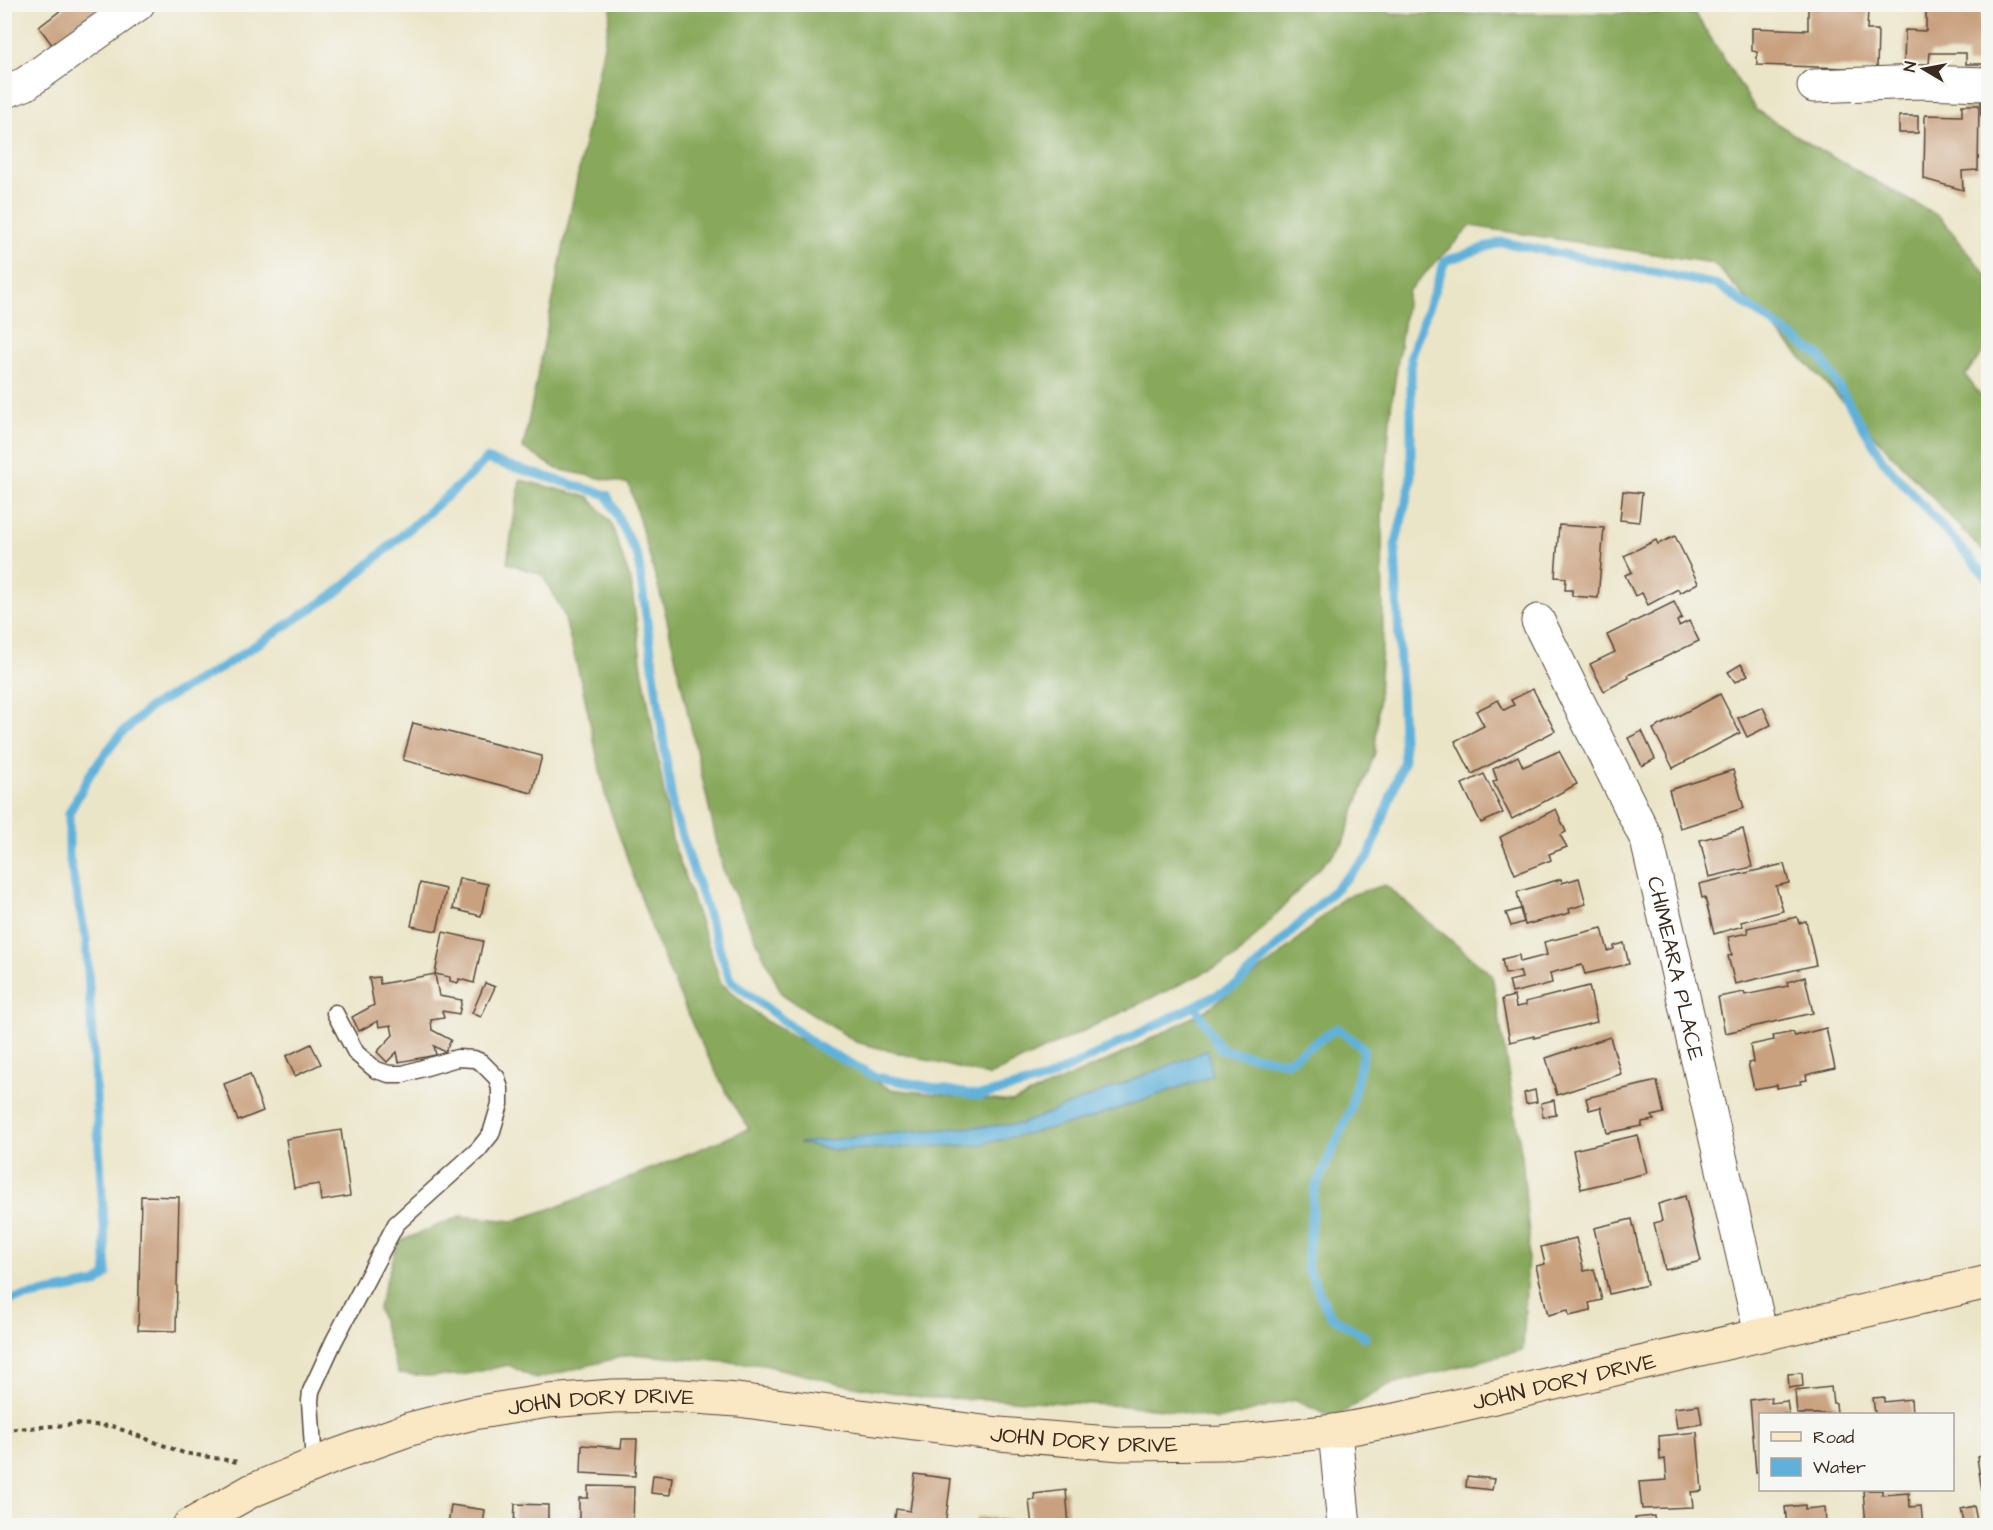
<svg xmlns="http://www.w3.org/2000/svg" width="1993" height="1530" viewBox="0 0 1993 1530" font-family="'Architects Daughter',sans-serif">
<style>
.forest{fill:#88a95c;stroke:#626a3d;stroke-width:1.5}
.water{fill:#5fb1da;stroke:#4d6e7c;stroke-width:1.5}
.lines{fill:none;stroke-linecap:round;stroke-linejoin:round}
.stream{stroke:#5fb1da;stroke-width:9}
.building{fill:#c9a17f}
.lane-casing{stroke:#554638;stroke-width:19}
.street-casing{stroke:#554638;stroke-width:35}
.secondary-casing{stroke:#554638;stroke-width:35}
.path{stroke:#554638;stroke-width:4;stroke-dasharray:4.5 4.5;stroke-linecap:butt}
.lane{stroke:#fff;stroke-width:16}
.street{stroke:#fff;stroke-width:33}
.secondary{stroke:#fae7c3;stroke-width:33}
.labels{text-anchor:middle;stroke-width:4.5;stroke-linejoin:round;paint-order:stroke}
.street-label{font-size:22px;fill:#3b2a1e;stroke:#f6f6f2}
</style>
<rect width="100%" height="100%" fill="#f6f6f2"/>
<filter id="ink" filterUnits="userSpaceOnUse"><feTurbulence type="fractalNoise" baseFrequency=".0167" numOctaves="2"/><feDisplacementMap in="SourceGraphic" scale="12" xChannelSelector="R" yChannelSelector="G"/><feConvolveMatrix kernelMatrix="1 2 1 2 8 2 1 2 1" color-interpolation-filters="sRGB"/></filter>
<filter id="wash" filterUnits="userSpaceOnUse"><feTurbulence type="fractalNoise" baseFrequency=".008" numOctaves="4" result="noise"/><feDisplacementMap in="SourceGraphic" scale="24" xChannelSelector="R" yChannelSelector="G"/><feGaussianBlur stdDeviation="1.35" result="paint"/><feColorMatrix in="noise" values="0 0 0 0 0 0 0 0 0 0 0 0 0 0 0 0 0 1.4 0 .05"/><feComposite in="paint" operator="in"/></filter>
<g filter="url(#wash)">
<rect width="100%" height="100%" fill="#ebe5c8"/>
<g class="forest">
<path d="M1381,4L1391,14L1695,13L1756,110L1809,144L1940,217L1988,277V346L1965,375L1988,405V557L1713,263L1471,226L1408,291L1391,408L1382,517L1383,633L1375,752L1343,843L1235,958L989,1076L856,1042L782,994L723,870L665,611L629,484L557,469L523,448L612,5Z"/>
<path d="M520,480L589,497L611,523L631,582L642,668L672,839L721,983L764,1020L890,1089L1012,1102L1118,1056L1206,1010L1277,958L1344,897L1385,885L1492,975L1522,1156L1529,1236L1523,1350L1388,1385L1334,1418L1294,1400L1218,1420L1164,1409L1129,1406L990,1399L927,1398L842,1384L764,1365L632,1354L536,1379L509,1365L462,1375L425,1376L398,1373L378,1308L398,1242L461,1216L513,1221L562,1205L749,1129L726,1092L696,1033L657,943L606,798L583,689L563,612L542,575L507,563Z"/>
</g>
<path class="water" d="M1208,1050L1212,1076L1083,1121L978,1145L835,1150L799,1143L915,1131L1021,1124Z"/>
<g class="lines">
<g class="stream">
<path d="M1195,1006L1221,1050L1287,1062L1337,1028L1364,1049L1350,1111L1314,1191L1307,1267L1330,1315L1365,1337"/>
<path d="M4,1301L97,1283L107,1274L86,939L69,856V813L90,774L119,736L149,708L219,669L336,593L470,476L486,459L607,495L638,557L673,809L730,980L817,1046L876,1077L979,1096L1046,1079L1237,985L1369,856L1404,760L1395,546L1411,482V355L1445,261L1502,242L1718,285L1821,357L1884,462L1988,578"/>
</g>
</g>
<g id="blocks">
<g class="building">
<path d="M69,4H105L111,13L58,53L39,27Z"/>
<path d="M1964,4H1981V33H1988V64H1966V53H1930L1929,64H1904L1905,30L1926,31V10H1965Z"/>
<path d="M1808,8L1868,9L1867,30H1878L1877,69L1757,65V52L1752,51V28L1808,30Z"/>
<rect x="1981" y="99" width="7" height="16"/>
<path d="M1962,105H1979L1978,170L1962,171L1963,190L1924,179L1925,115L1962,116Z"/>
<rect x="1899" y="116" width="19" height="17"/>
<path d="M1623,491L1642,493L1639,522L1620,520Z"/>
<path d="M1559,525L1604,528L1598,598L1572,596V590H1565L1566,578L1555,577Z"/>
<path d="M1675,536L1698,583L1680,593L1678,589L1648,605L1642,593L1635,596L1625,575L1632,572L1624,556L1656,540L1658,544Z"/>
<path d="M1674,602L1682,618L1677,621L1679,626L1689,621L1699,641L1628,675L1629,678L1604,691L1590,664L1615,652L1607,635Z"/>
<path d="M1741,664L1748,675L1735,682L1728,672Z"/>
<path d="M1533,689L1555,731L1472,774L1455,741L1484,726L1476,711L1498,700L1504,710L1514,705L1511,700Z"/>
<path d="M1720,694L1740,733L1673,768L1653,729Z"/>
<path d="M1763,707L1771,725L1747,737L1738,718Z"/>
<path d="M413,723L542,756L532,793L403,760Z"/>
<path d="M1642,731L1655,759L1642,766L1628,738Z"/>
<path d="M1559,751L1577,784L1512,819L1493,782L1497,780L1493,769L1518,756L1523,767Z"/>
<path d="M1733,770L1744,808L1680,828L1669,790Z"/>
<path d="M1484,774L1503,813L1481,823L1462,784Z"/>
<path d="M1556,809L1566,832L1560,835L1567,847L1549,854L1551,860L1515,874L1500,837Z"/>
<path d="M1743,829L1752,867L1709,877L1700,840Z"/>
<path d="M1784,864L1789,883L1776,886L1783,911L1741,922L1743,926L1714,934L1705,897L1702,898L1699,884Z"/>
<path d="M459,878L488,884L481,916L453,909Z"/>
<path d="M1579,878L1586,904L1569,909L1570,913L1525,925L1517,892L1561,879L1562,883Z"/>
<path d="M420,883L446,889L437,931L411,926Z"/>
<path d="M1520,909L1524,922L1511,926L1506,913Z"/>
<path d="M1797,917L1799,923L1806,921L1816,965L1735,984L1728,956L1732,955L1728,937L1748,933L1747,928Z"/>
<path d="M1602,928L1608,951L1614,949V946L1624,943L1629,964L1585,974L1582,965L1550,973L1552,983L1512,993L1509,981L1522,978L1520,971L1505,974L1502,959L1519,955L1520,962L1547,955L1544,942Z"/>
<path d="M443,932L483,941L474,983L459,979L458,983L450,981V977L435,974Z"/>
<path d="M435,974L439,996L462,1000L459,1014L442,1011L444,1018L431,1020L432,1030L451,1040L445,1052L434,1046L436,1055L399,1062L397,1052L387,1062L377,1052L393,1035L391,1025L379,1027L378,1021L359,1031L352,1017L374,1005L369,978L379,977L380,984Z"/>
<path d="M1805,977L1813,1013L1725,1033L1718,997L1744,992L1745,995L1788,986L1787,982Z"/>
<path d="M485,983L495,987L481,1017L472,1013Z"/>
<path d="M1589,986L1597,1022L1534,1038V1036L1510,1042L1502,999L1514,996L1516,1007L1526,1005L1525,1002Z"/>
<path d="M1826,1028L1835,1068L1806,1075L1807,1080L1800,1081L1801,1084L1777,1088V1085L1754,1089L1748,1063L1753,1062L1750,1045L1774,1040L1773,1036L1793,1032L1795,1036Z"/>
<path d="M1610,1037L1621,1074L1557,1095L1546,1058Z"/>
<path d="M311,1044L321,1064L295,1076L286,1056Z"/>
<path d="M250,1074L263,1111L238,1121L224,1084Z"/>
<path d="M1657,1081L1664,1113L1652,1116L1654,1120L1642,1122V1126L1607,1133L1601,1107L1589,1110L1586,1098Z"/>
<path d="M1535,1090L1537,1102L1526,1104L1524,1093Z"/>
<path d="M1554,1100L1556,1115L1543,1117L1541,1103Z"/>
<path d="M341,1130L350,1196L321,1201L319,1184L294,1188L286,1139Z"/>
<path d="M1638,1135L1647,1173L1581,1189L1573,1150Z"/>
<path d="M141,1196L179,1197L176,1331L138,1330Z"/>
<path d="M1685,1196L1701,1261L1665,1270L1654,1223L1662,1221L1658,1204Z"/>
<path d="M1632,1219L1647,1285L1609,1294L1594,1228Z"/>
<path d="M1576,1238L1584,1271L1594,1269L1602,1300L1589,1303L1591,1311L1569,1316L1568,1310L1548,1315L1536,1266L1545,1264L1541,1247Z"/>
<path d="M1802,1373L1803,1386L1789,1388L1788,1374Z"/>
<path d="M1831,1387L1833,1403H1836L1837,1414H1797L1795,1391Z"/>
<path d="M1771,1397V1403L1787,1401L1789,1414H1760V1471L1756,1472L1750,1400Z"/>
<path d="M1884,1397V1402L1911,1399L1912,1414H1875L1873,1398Z"/>
<path d="M1699,1405L1702,1424L1677,1428L1674,1408Z"/>
<path d="M1697,1432L1702,1491L1691,1492L1693,1507L1642,1509L1639,1482L1667,1480L1665,1459L1660,1460L1659,1436Z"/>
<path d="M622,1439H637L635,1476L581,1473L582,1445L621,1448Z"/>
<path d="M1988,1455V1526H1987L1977,1457Z"/>
<path d="M915,1474L951,1479L945,1526H894L896,1509L910,1511Z"/>
<path d="M653,1475L672,1477L670,1495L651,1493Z"/>
<path d="M1467,1476L1494,1479L1492,1490L1466,1487Z"/>
<path d="M588,1486L634,1487L633,1526H579V1498H588Z"/>
<path d="M1066,1490L1069,1526H1032L1029,1500H1035L1034,1494Z"/>
<path d="M1863,1490H1882V1495L1909,1493L1910,1507L1921,1506L1923,1526H1866Z"/>
<path d="M515,1504L548,1505V1526H514Z"/>
<path d="M451,1505L485,1510L483,1526H448Z"/>
<path d="M1805,1505V1509L1825,1507L1826,1526H1787L1785,1507Z"/>
<path d="M1974,1506L1977,1521L1964,1523L1961,1509Z"/>
<path d="M977,1516L1009,1520L1008,1526H976Z"/>
<path d="M1654,1516L1655,1526H1636L1635,1518Z"/>
</g>
</g>
</g>
<g filter="url(#ink)">
<use href="#blocks" fill-opacity="0" stroke="#554638" stroke-width="1.5"/>
<g class="lines">
<defs>
<path id="lane" d="M314,1464L310,1401L311,1391L334,1341L396,1224L478,1150L491,1134L500,1104V1089L497,1078L481,1062L474,1059L457,1058L403,1074H389L376,1070L356,1053L335,1013"/>
<g id="street">
<path d="M1814,86L1919,82L1988,84"/>
<path d="M4,92L25,84L138,4"/>
<path id="s1" d="M1538,621L1647,840L1761,1334"/>
<path d="M1335,1431L1344,1526"/>
</g>
<g id="secondary">
<path id="s2" d="M189,1526L251,1491L335,1456L410,1429L473,1413L548,1401L613,1396L669,1395L737,1400L999,1434L1121,1444L1222,1443L1335,1431L1400,1419L1988,1282"/>
</g>
</defs>
<use href="#lane" class="lane-casing"/>
<use href="#street" class="street-casing"/>
<use href="#secondary" class="secondary-casing"/>
<g class="path">
<path d="M430,4L437,7L480,4"/>
<path d="M4,1430L78,1424L112,1426L184,1453L238,1462"/>
</g>
<use href="#lane" class="lane"/>
<use href="#street" class="street"/>
<use href="#secondary" class="secondary"/>
</g>
</g>
<g class="labels">
<g class="street-label">
<text dy="8" stroke="none"><textPath href="#s1" startOffset="376">CHIMEARA PLACE</textPath></text>
<text dy="8" stroke="none"><textPath href="#s2" startOffset="1408">JOHN DORY DRIVE</textPath></text>
<text dy="8" stroke="none"><textPath href="#s2" startOffset="436">JOHN DORY DRIVE</textPath></text>
<text dy="8" stroke="none"><textPath href="#s2" startOffset="922">JOHN DORY DRIVE</textPath></text>
</g>
</g>
<rect width="1993" height="1530" fill="none" stroke="#f6f6f2" stroke-width="24"/>
<rect x="1759" y="1413" width="195" height="78" fill="#f6f6f2" stroke="#aba49d" stroke-width="1.5"/>
<rect x="1771" y="1432" width="30" height="9" fill="#fae7c3" stroke="#aba49d" stroke-width="1.5"/>
<text x="1813" y="1443" font-size="18" fill="#3b2a1e">Road</text>
<rect x="1771" y="1458" width="30" height="18" fill="#5fb1da" stroke="#aba49d" stroke-width="1.5"/>
<text x="1813" y="1473" font-size="18" fill="#3b2a1e">Water</text>
<g transform="translate(1924 69) rotate(280)" stroke="#f6f6f2" stroke-width="4.5" paint-order="stroke">
<path d="M0-4.5L10 22L0 15L-10 22Z" fill="#3b2a1e"/>
<text y="-9" font-size="16" font-weight="bold" text-anchor="middle" fill="#3b2a1e">N</text>
</g>
</svg>
